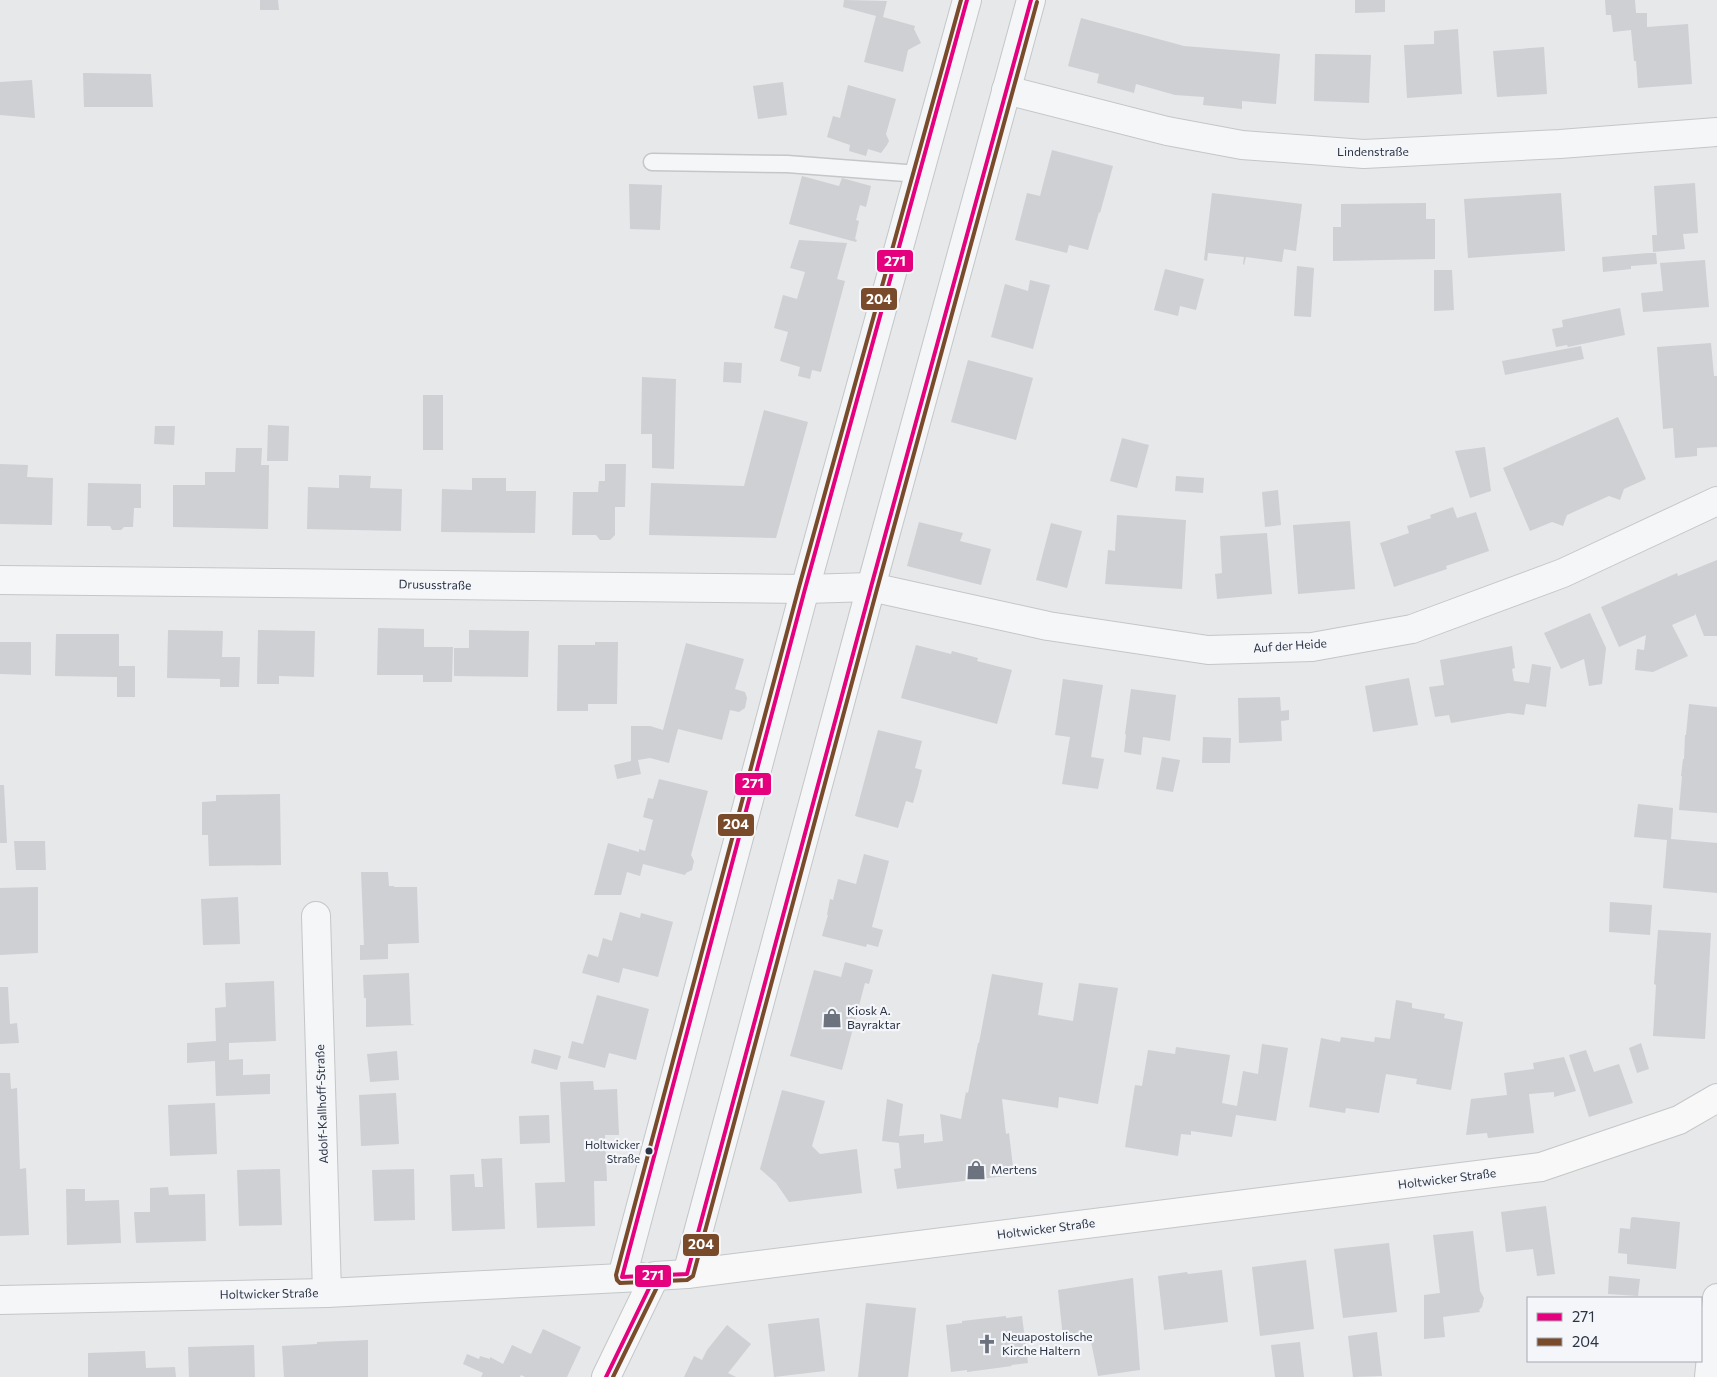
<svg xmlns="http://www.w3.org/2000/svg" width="1717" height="1377" viewBox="0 0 1717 1377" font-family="Commissioner,sans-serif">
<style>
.building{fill:#ced0d3}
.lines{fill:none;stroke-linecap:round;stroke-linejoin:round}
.lane-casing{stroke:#c4c6c8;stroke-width:19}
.street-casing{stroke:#c4c6c8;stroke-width:30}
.secondary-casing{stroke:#c4c6c8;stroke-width:30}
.lane{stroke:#f5f6f7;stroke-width:16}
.street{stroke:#f5f6f7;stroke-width:28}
.secondary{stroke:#f8f8f8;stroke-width:28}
.bus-1-casing{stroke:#f4f6f9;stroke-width:8}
.bus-2-casing{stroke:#f4f6f9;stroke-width:8}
.bus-1{stroke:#e5007d;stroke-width:4}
.bus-2{stroke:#7a4b2a;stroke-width:4}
.bus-dot{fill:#2b3445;stroke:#f4f6f9;stroke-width:2}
.labels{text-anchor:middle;stroke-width:4.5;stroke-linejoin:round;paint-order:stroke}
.bus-label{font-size:11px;fill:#2b3445;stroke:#f4f6f9;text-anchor:end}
.street-label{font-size:12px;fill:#2b3445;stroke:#f4f6f9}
.poi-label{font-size:12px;fill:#2b3445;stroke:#f4f6f9;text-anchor:start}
.line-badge{stroke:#f4f6f9;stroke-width:2}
.badge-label{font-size:14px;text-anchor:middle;font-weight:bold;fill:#fff}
</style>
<rect width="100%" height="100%" fill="#e6e8ea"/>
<g class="building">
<path d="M260,0H278L279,10H260Z"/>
<path d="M844,0L887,1L883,17L915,26L914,29L921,43L908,50L903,72L864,62L876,16L843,7Z"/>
<path d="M1355,0H1385V12L1355,13Z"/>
<path d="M1605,0H1635L1636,13H1647V27L1688,24L1692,84L1638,88L1636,61H1634L1631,30L1613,32L1611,15H1606Z"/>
<path d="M1081,18L1184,46L1280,54L1276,104L1242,101V109L1203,105L1204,97L1175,95L1136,84L1134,93L1097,83L1099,74L1068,66Z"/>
<path d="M1458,29L1462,94L1407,98L1404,45L1434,44V31Z"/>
<path d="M1544,47L1547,94L1497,97L1493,51Z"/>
<path d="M1315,54L1371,55L1369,103L1314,101Z"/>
<path d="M83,73L151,74L153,107H84Z"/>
<path d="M32,80L35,118L0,115V82Z"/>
<path d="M783,82L787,115L758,119L753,86Z"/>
<path d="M848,85L896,99L886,134L889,141L887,145L881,153L868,149L866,156L849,151L850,145L827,137L833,116L840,118Z"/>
<path d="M1052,150L1113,166L1100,213L1099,212L1088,250L1069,245L1067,253L1015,240L1027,193L1040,196Z"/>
<path d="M802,176L839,186L842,178L871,186L866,207L860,205L856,220L859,221L855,239L857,240L856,242L789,224Z"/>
<path d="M1695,183L1698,233L1683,234L1685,249L1653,252L1652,235H1657L1654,186Z"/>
<path d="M629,184L662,185L660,230L630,229Z"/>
<path d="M1212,193L1302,204L1296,251L1284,249L1282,262L1246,257L1244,265L1243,264L1244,257L1208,253L1207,261L1204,260Z"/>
<path d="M1561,193L1565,251L1468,258L1464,199Z"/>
<path d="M1426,203V219H1435V259L1333,261V227H1341V204Z"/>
<path d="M799,240L847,243L837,279L845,281L833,326L821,372L812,370L810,379L798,376L800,367L780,361L788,332L774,328L783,295L797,299L805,272L790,268Z"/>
<path d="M1648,253H1656L1657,264L1631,266V269L1603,272L1602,257Z"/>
<path d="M1705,260L1709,307L1643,312L1641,293L1663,291L1660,263Z"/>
<path d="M1297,266L1314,268L1311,317L1294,316Z"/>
<path d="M1165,269L1204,279L1196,310L1180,306L1178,316L1154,310Z"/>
<path d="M1434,270H1452L1454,310L1434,311Z"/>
<path d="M1030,280L1050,285L1033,349L991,337L1005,284L1028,291Z"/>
<path d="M1620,308L1625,335L1568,347L1567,345L1556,347L1552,329L1563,327L1562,320Z"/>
<path d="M1711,343L1714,376H1717V447L1697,448V456L1675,458L1673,428L1663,429L1657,347Z"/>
<path d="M1581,346L1584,359L1505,375L1502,361Z"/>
<path d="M968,360L1033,378L1016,440L951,422Z"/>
<path d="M724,362L742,363L741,383L723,382Z"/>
<path d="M642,377L676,379L674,469L652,468V434H641Z"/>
<rect x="423" y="395" width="20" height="55"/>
<path d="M764,410L808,422L776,538L649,535L651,483L744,486Z"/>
<path d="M1618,417L1646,479L1624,489L1620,500L1609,496L1567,515L1563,526L1552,522L1530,531L1503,468Z"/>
<path d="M268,425L289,426L288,461H267Z"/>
<path d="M155,426H175L174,445L154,444Z"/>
<path d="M1122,438L1149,445L1137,488L1110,481Z"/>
<path d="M1485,447L1491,491L1470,498L1455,451Z"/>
<path d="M236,448H262L261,465H269L268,529L173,527V485H205V472H235Z"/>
<path d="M0,464L28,465L27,477L53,478L52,525L0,524Z"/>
<path d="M605,464H626L625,507H615V535L610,540H600L596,535H572L573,492H598L599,481H605Z"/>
<path d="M339,475L371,476L370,488L402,489L401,531L307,529L308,487L339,488Z"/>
<path d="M1176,476L1204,478L1203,493L1175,491Z"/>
<path d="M472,478H506V491H536L535,533L441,532L442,489L472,490Z"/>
<path d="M88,483L141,484V508H134L133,527H124L121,530H112L110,526H87Z"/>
<path d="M1278,490L1281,525L1265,527L1262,492Z"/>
<path d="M1453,507L1457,518L1476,512L1489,551L1446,566L1447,569L1394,587L1380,543L1409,533L1407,526L1431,518L1430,515Z"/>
<path d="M1117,515L1186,520L1182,589L1105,584L1108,550L1115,551Z"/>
<path d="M1350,521L1355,589L1298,594L1293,525Z"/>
<path d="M919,522L963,533L960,541L991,549L981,585L907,566Z"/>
<path d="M1051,523L1082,531L1067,588L1036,580Z"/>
<path d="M1267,533L1272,594L1217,599L1215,574L1222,573L1220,536Z"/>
<path d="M1717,560V636H1704L1695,613V615L1672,625L1688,656L1653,672L1635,670L1637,649L1644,650L1646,635L1619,647L1601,607L1677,573L1678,576Z"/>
<path d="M1590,613L1606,648L1602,684L1589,686L1584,659L1561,669L1544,633Z"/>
<path d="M378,628L424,629V647H453L452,682H423V675H377Z"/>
<path d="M168,630L223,631L222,657H240L239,687H220V679L167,678Z"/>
<path d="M258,630L315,631L314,677L279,676V684H257Z"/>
<path d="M469,630L529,631L528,677L454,676V648H469Z"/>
<path d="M56,634H119V666H135V697H117V677L55,676Z"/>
<path d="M0,642H31V675L0,674Z"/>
<path d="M595,642H618L617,704H588V711H557L558,645H595Z"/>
<path d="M686,643L744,659L735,689L745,692L747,698L745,708L739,712L730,710L722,740L678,729L669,763L650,758L638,760L641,774L617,779L614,765L631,761V726H650L663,730Z"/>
<path d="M916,645L951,654L952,651L978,658L977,661L1012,670L997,724L901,698Z"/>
<path d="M1512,646L1515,668L1512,669L1514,681L1529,683L1532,664L1551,667L1546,707L1526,704L1524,715L1509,713L1451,723L1449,715L1435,717L1429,687L1444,685L1440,660Z"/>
<path d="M1409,678L1418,725L1373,732L1365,686Z"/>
<path d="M1063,679L1103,685L1091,757L1104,759L1098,789L1062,784L1070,737L1055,735Z"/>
<path d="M1131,689L1176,695L1170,741L1143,737L1141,755L1124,752L1126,735L1125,734Z"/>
<path d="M1280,697L1281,711L1289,710V720L1281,721L1282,741L1239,743L1238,698Z"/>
<path d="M1689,704L1717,707V813L1679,810L1682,776H1681L1683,759H1684L1685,735H1686Z"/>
<path d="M878,730L922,741L915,768L922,770L918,786L913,803L906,801L898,828L855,816Z"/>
<path d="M1203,737L1231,738L1230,763H1202Z"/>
<path d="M1162,757L1180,760L1173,792L1156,789Z"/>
<path d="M659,779L708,791L691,855L694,861L692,870L686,873L685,875L643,864L640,876L627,872L621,895H594L608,843L639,852V849L645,851L653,820L643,817L648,798L653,799Z"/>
<path d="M0,785H4L7,843H0Z"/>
<path d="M280,794L281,865L209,866L208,835H202V802L216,801V795Z"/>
<path d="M1638,804L1673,808L1671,839L1717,843V893L1663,888L1667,840L1634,837Z"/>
<path d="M14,841H45L46,870H16Z"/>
<path d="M864,854L889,861L872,927L883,930L878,947L867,944L866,947L822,936L828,915H827L830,899L833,900L838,879L856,884Z"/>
<path d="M361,872H388L389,886H394V887H417L419,943L388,944V959L360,960V945H364Z"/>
<path d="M38,887V953L0,955V888Z"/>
<path d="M238,897L240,944L203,945L201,899Z"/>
<path d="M1610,902L1652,905L1650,935L1609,932Z"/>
<path d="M620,912L640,918L641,913L673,922L658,977L623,968L619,983L582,973L588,954L598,957L603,938L612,941Z"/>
<path d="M1658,930L1711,933L1705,1039L1653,1036L1656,985L1654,984Z"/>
<path d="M845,962L873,970L869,984L865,983L842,1070L790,1056L814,970L841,977Z"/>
<path d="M409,973L411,1024L415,1025L366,1027V998H364L363,975Z"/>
<path d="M992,974L1043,983L1038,1015L1073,1021L1079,983L1118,988L1098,1104L1059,1097L1058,1108L1002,1099L1006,1134L1009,1133L1014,1175L897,1189L894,1169L901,1168L899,1143L882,1141L887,1099L903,1104L899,1136L924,1134V1143L943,1141L940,1114L961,1119L966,1092L968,1093L978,1043H979Z"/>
<path d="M274,981L276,1041L229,1043V1060L243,1059V1075L270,1074V1094L216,1096L215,1061L187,1063V1043L216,1041L215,1008L226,1007L225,983Z"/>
<path d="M0,987H8L10,1024L17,1023L19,1043L0,1044Z"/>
<path d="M597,995L649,1009L636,1060L609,1053L605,1068L568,1058L572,1041L583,1044Z"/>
<path d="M1396,1000L1412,1003V1008L1445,1014L1444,1018L1463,1022L1451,1090L1416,1084L1417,1079L1386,1074L1379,1113L1346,1108L1345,1113L1309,1107L1321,1038L1340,1042L1341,1037L1374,1042L1375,1037L1390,1039Z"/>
<path d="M1641,1043L1649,1069L1637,1073L1629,1048Z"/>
<path d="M1262,1044L1288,1048L1276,1121L1236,1115L1232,1137L1191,1131V1135L1181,1134L1178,1156L1125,1147L1135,1085L1142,1086L1148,1050L1175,1054L1176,1047L1230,1055L1222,1103L1237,1106L1243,1071L1258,1074Z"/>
<path d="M534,1049L561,1056L557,1070L531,1063Z"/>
<path d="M1586,1050L1594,1072L1619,1064L1633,1103L1589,1117L1569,1055Z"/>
<path d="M397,1051L399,1080L370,1082L367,1054Z"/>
<path d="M1564,1057L1576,1091L1554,1097V1092L1529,1094L1534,1133L1488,1138L1487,1133L1466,1135L1471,1099L1507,1095L1504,1073L1534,1069L1533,1063Z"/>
<path d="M0,1073H10L11,1089L17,1088L20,1169L26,1168L29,1235L0,1236Z"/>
<path d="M593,1081L594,1090L617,1089L619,1135H605L607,1181H594L595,1226L537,1228L535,1183L565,1182L560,1082Z"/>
<path d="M782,1090L825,1101L812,1146L820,1154L857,1149L862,1193L789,1202L776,1183L760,1169Z"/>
<path d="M396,1093L399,1144L361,1146L359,1095Z"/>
<path d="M215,1103L217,1154L170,1156L168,1105Z"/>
<path d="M549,1115L550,1143L520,1144L519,1116Z"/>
<path d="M502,1158L505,1229L452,1231L450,1175L474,1174L475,1187H483L481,1159Z"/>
<path d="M280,1169L282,1225L239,1226L237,1170Z"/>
<path d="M414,1169L415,1220L374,1221L372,1170Z"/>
<path d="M168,1187L169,1195L205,1194L206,1241L136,1243L134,1212H150V1188Z"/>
<path d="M66,1189H85V1201L119,1200L121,1243L67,1245Z"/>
<path d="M1546,1206L1555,1274L1537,1276L1533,1249L1506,1252L1501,1212Z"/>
<path d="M1633,1217L1680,1222L1676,1269L1627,1264V1254L1618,1253L1620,1228L1630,1229L1631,1218Z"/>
<path d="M1473,1231L1480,1291L1484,1298L1482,1307L1479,1310L1480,1312L1443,1317L1445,1337L1424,1339V1295L1440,1293L1433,1235Z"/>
<path d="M1389,1243L1397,1312L1343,1318L1334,1249Z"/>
<path d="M1306,1260L1314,1329L1260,1336L1252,1267Z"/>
<path d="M1222,1270L1228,1322L1164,1330L1158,1276L1187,1272L1188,1274Z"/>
<path d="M1609,1276L1640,1279L1638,1296L1608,1294Z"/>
<path d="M1133,1278L1140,1370L1098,1376L1090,1337L1063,1338L1058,1290Z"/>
<path d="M866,1303L916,1308L908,1377H858Z"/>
<path d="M1006,1316V1318L1022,1316L1028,1363L1011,1365L1012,1366L967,1372V1370L951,1372L946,1325L962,1323V1321Z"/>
<path d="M819,1318L825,1371L774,1377L768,1324Z"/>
<path d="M727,1325L751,1344L728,1373L736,1377H684L694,1356L702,1360L707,1350Z"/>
<path d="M543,1329L581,1347L567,1377H525L521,1375L520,1377H481L483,1373L463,1364L467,1354L479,1359L480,1356L490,1359V1357L503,1364L512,1345L531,1354Z"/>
<path d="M1377,1332L1382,1376L1353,1377L1348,1336Z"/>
<path d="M368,1340V1377H284L282,1346L317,1344V1342Z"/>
<path d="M1300,1342L1304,1377H1275L1271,1345Z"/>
<path d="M254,1345L255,1377H189L188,1347Z"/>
<path d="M145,1351L146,1368L175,1367L176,1377H88V1353Z"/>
</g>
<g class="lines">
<defs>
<path id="lane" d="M652,162L787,164L919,174"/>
<g id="street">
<path d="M1006,90L1167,131L1242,145L1364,154L1560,144L1717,132"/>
<path d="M0,580L805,589L871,587L1048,626L1208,650L1312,647L1412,629L1563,573L1717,501"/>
<path d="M316,916L327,1293"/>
<path d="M687,1274L871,587L1031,0"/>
<path d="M622,1277L805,589L967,0"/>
<path d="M0,1300L327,1293L641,1277"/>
<path d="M1709,1377L1717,1298"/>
</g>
<path id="secondary" d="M606,1377L655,1276L687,1274L1541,1167L1679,1120L1717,1098"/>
</defs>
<use href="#lane" class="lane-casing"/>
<use href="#street" class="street-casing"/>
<use href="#secondary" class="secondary-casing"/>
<use href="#lane" class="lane"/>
<use href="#street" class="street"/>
<use href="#secondary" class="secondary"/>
<defs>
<g id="bus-1">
<path d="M967,0L805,589L622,1277L687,1274L871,587L1031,0"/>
<path d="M606,1377L655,1276"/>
</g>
<g id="bus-2">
<path d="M961,0L799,587L616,1275L617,1280L620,1283L687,1280L693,1276L877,589L1037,2"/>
<path d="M613,1377L661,1279"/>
</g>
</defs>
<use href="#bus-1" class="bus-1-casing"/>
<use href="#bus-2" class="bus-2-casing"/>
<use href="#bus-1" class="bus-1"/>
<use href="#bus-2" class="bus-2"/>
</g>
<defs>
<symbol id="shop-bare" viewBox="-9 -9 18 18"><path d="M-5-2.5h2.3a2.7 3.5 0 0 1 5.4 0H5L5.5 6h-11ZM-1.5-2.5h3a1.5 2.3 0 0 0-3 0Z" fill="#6c737f" stroke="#f4f6f9" stroke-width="2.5" paint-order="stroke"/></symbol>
<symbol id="church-bare" viewBox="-9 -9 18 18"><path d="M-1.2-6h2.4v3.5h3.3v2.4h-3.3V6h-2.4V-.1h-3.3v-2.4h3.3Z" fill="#6c737f" stroke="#f4f6f9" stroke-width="2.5" paint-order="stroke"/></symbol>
</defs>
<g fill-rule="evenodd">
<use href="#shop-bare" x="818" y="1004" width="28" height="28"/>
<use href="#shop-bare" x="962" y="1156" width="28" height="28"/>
<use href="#church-bare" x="973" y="1330" width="28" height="28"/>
</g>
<circle class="bus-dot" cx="649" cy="1151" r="4.5"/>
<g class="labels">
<g class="bus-label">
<text x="640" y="1149">Holtwicker<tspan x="640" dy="14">Straße</tspan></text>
</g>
<g class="street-label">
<text x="1373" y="156">Lindenstraße</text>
<text transform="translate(435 585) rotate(1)" y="4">Drususstraße</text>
<text transform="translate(1290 646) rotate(-4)" y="4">Auf der Heide</text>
<text transform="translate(322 1104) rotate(-92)" y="4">Adolf-Kallhoff-Straße</text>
<text transform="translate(1447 1179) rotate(-7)" y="4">Holtwicker Straße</text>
<text transform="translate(1046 1229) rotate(-7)" y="4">Holtwicker Straße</text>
<text transform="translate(269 1294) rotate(-1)" y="4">Holtwicker Straße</text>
</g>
<g class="poi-label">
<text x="847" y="1015">Kiosk A.<tspan x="847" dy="14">Bayraktar</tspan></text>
<text x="991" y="1174">Mertens</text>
<text x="1002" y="1341">Neuapostolische<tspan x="1002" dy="14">Kirche Haltern</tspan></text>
</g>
</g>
<g class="line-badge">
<rect x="876" y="249" width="38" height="24" rx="5" fill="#e5007d"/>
<rect x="860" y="287" width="38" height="24" rx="5" fill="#7a4b2a"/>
<rect x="734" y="772" width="38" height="24" rx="5" fill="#e5007d"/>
<rect x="717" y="813" width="38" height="24" rx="5" fill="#7a4b2a"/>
<rect x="682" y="1233" width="38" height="24" rx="5" fill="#7a4b2a"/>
<rect x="634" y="1264" width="38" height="24" rx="5" fill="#e5007d"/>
</g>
<g class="badge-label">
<text x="895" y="266">271</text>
<text x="879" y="304">204</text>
<text x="753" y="788">271</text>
<text x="736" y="829">204</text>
<text x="701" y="1249">204</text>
<text x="653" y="1280">271</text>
</g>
<rect x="1527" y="1297" width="175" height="65" fill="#f4f6f9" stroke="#a4a8b1"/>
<rect x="1537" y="1313" width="25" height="8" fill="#e5007d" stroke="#a4a8b1"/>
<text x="1572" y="1322" font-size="15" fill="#2b3445">271</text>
<rect x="1537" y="1338" width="25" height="8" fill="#7a4b2a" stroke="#a4a8b1"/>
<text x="1572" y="1347" font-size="15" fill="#2b3445">204</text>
</svg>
